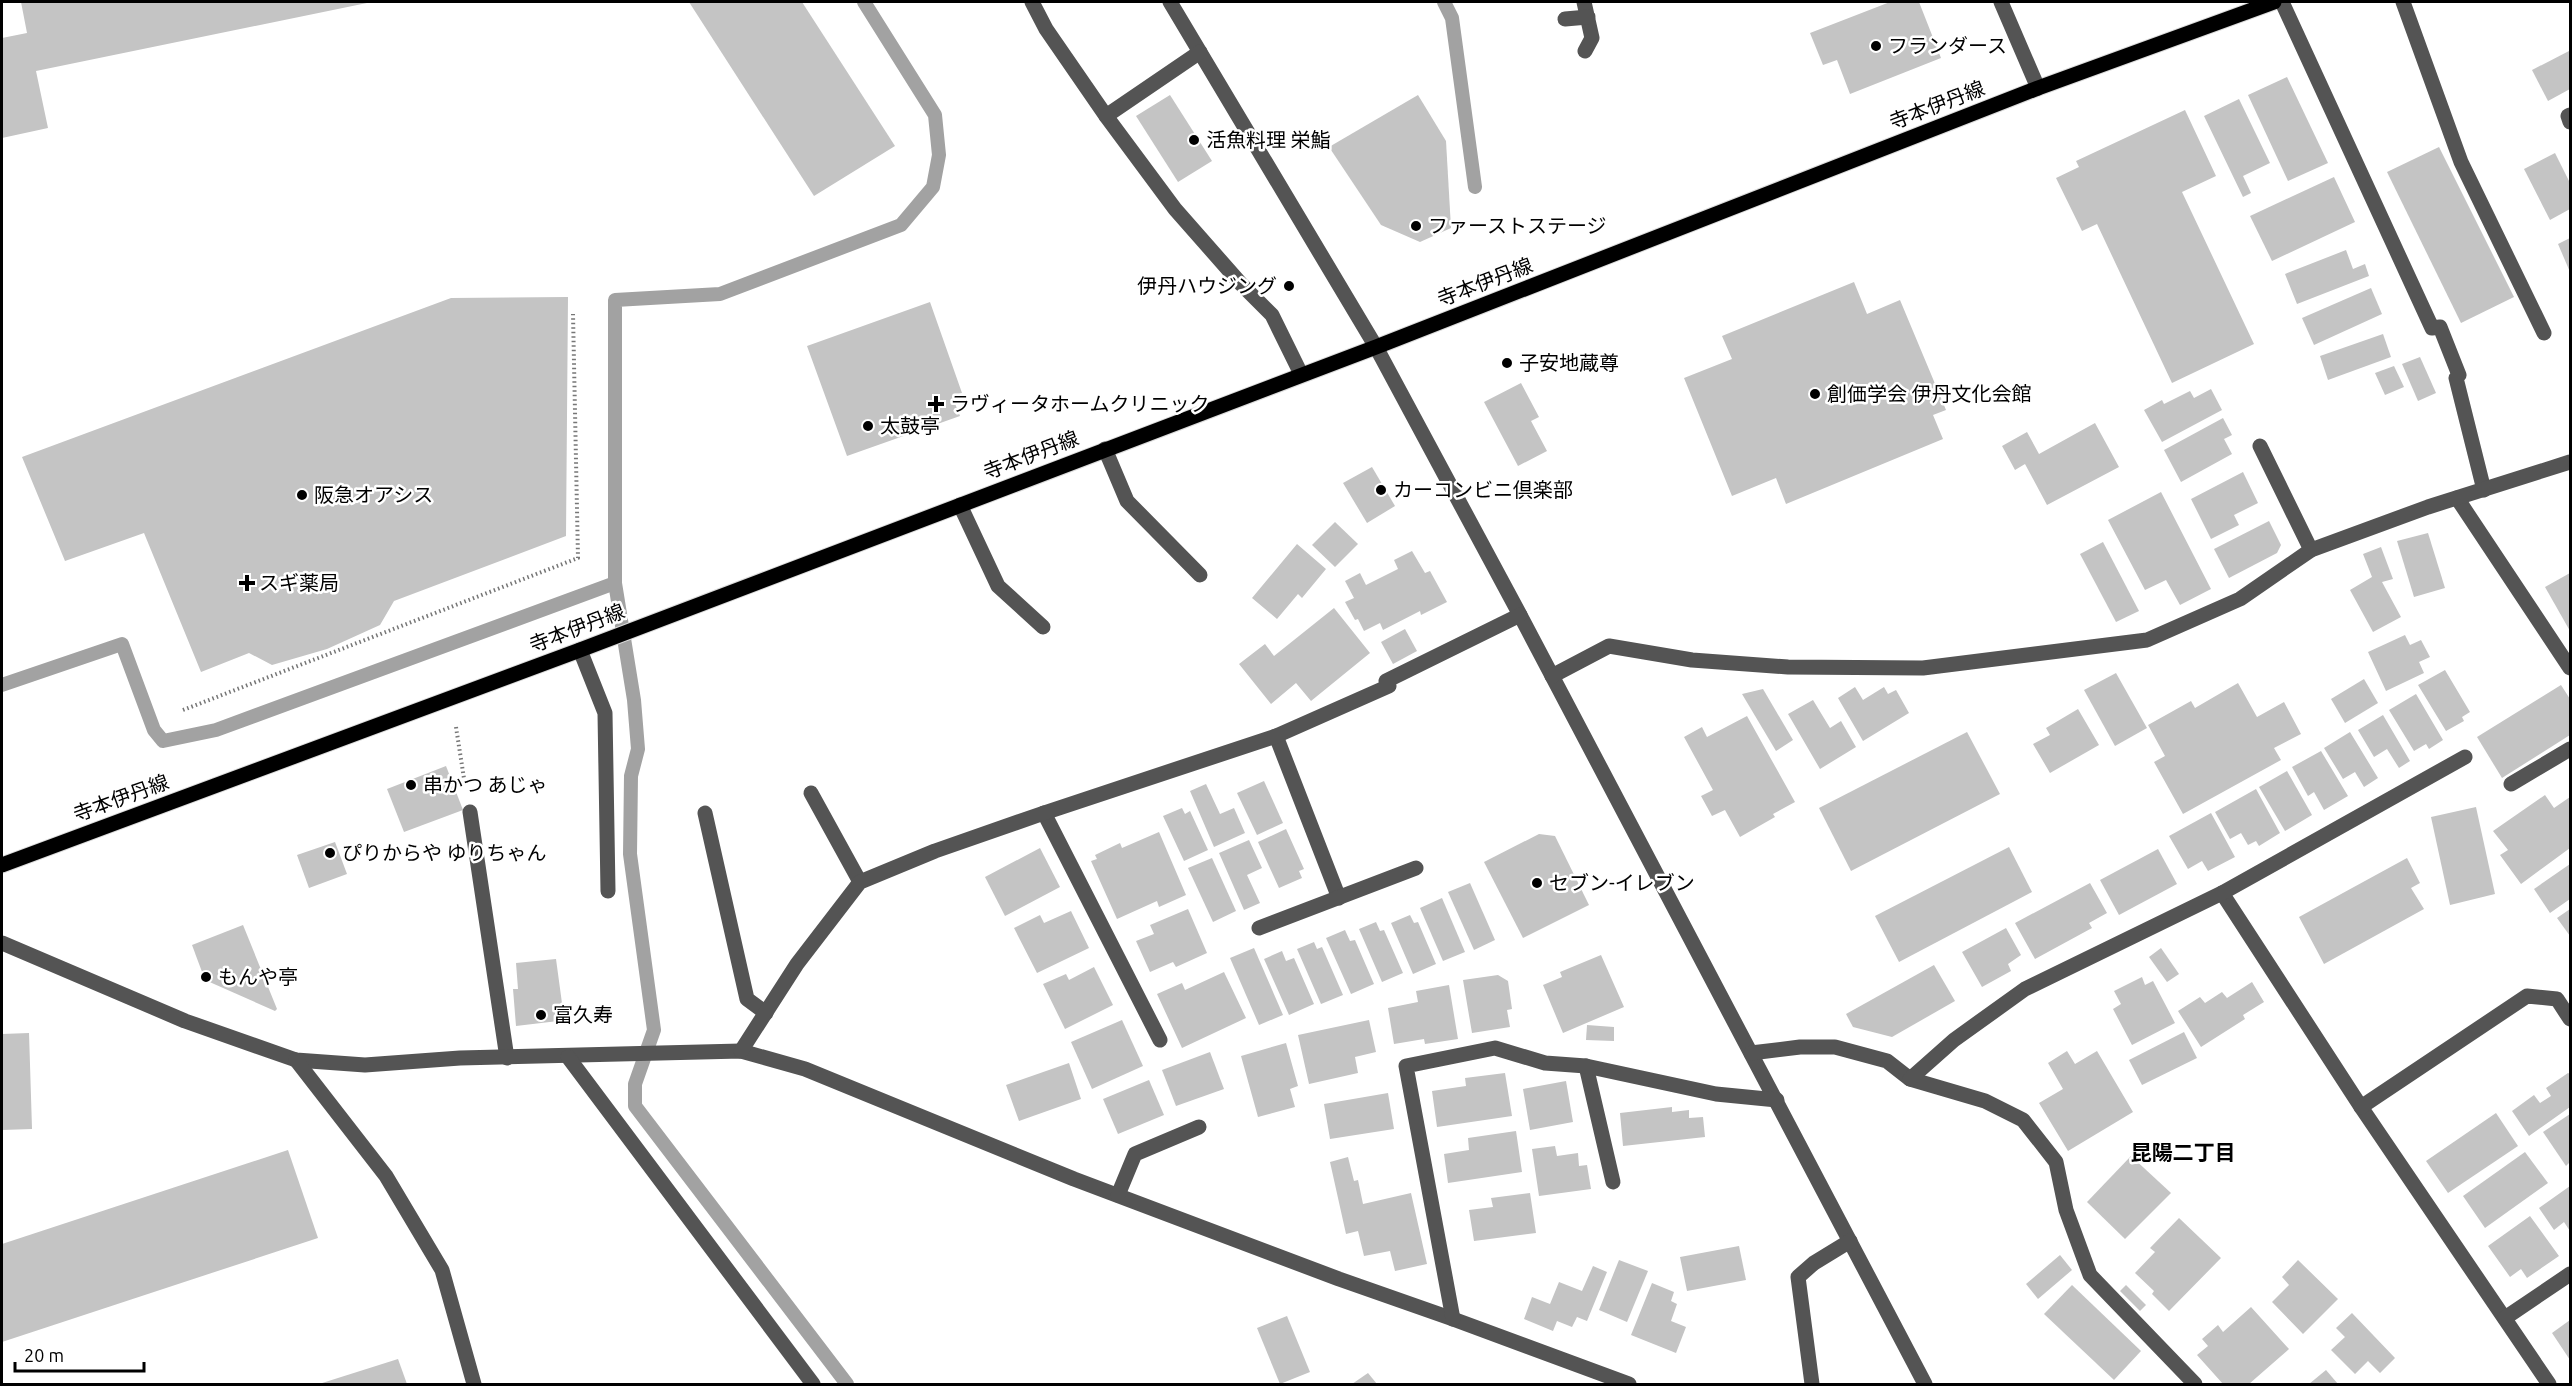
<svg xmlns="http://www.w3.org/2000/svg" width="2572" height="1386" viewBox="0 0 2572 1386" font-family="Ubuntu,'Noto Sans JP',sans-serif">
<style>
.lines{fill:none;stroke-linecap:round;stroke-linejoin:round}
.stream{stroke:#a2a2a2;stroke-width:14}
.building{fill:#c4c4c4}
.major-casing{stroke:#dbdbdb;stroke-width:17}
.path{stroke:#767676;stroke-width:4;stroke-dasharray:1.5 3;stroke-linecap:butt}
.minor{stroke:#545454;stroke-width:15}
.major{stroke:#000;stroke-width:15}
.poi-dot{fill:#000;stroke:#fff;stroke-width:2}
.labels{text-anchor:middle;stroke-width:5;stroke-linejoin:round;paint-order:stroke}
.poi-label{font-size:20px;fill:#000;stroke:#fff;text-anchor:start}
.street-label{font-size:20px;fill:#000;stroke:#fff}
.neighbourhood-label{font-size:21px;font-weight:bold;fill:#000;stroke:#fff}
</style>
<rect width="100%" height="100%" fill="#fff"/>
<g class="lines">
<g class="stream">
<path d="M1444,2L1452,18L1475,187"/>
<path d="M2,685L122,644L154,730L163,741L216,730L615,583"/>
<path d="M847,1384L635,1106V1084L654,1030L630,854L631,776L638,749L634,700L615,583V300L720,294L901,225L933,187L939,155L935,115L864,2"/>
</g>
</g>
<g class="building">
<path d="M21,2H367V3L36,71L48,128L2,138V38L27,33Z"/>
<path d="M689,2H802L895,146L814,196Z"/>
<path d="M1890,2H1919L1941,58L1850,94L1837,60L1823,65L1810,33Z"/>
<path d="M2569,51L2570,89L2548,101L2532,70Z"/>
<path d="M2287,77L2328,163L2288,181L2248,95Z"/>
<path d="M1170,95L1212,161L1178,182L1136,116Z"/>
<path d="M1418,95L1446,141L1451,228L1420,242L1381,225L1329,147Z"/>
<path d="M2239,99L2270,163L2243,176L2251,193L2243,197L2204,116Z"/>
<path d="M2185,110L2216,176L2182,192L2254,344L2172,383L2097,224L2082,231L2056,178L2079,167L2076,161Z"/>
<path d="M2439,147L2514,297L2461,323L2387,172Z"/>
<path d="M2555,153L2570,183V209L2550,220L2524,169Z"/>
<path d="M2334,177L2355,222L2272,261L2250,216Z"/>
<path d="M2570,238V272L2558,244Z"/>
<path d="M2346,250L2353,269L2365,264L2369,276L2297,304L2285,274Z"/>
<path d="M1854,282L1867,314L1900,300L1946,410L1933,415L1943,439L1786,504L1776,478L1732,496L1684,378L1732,359L1722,336Z"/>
<path d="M2371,288L2382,314L2314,345L2302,318Z"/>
<path d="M568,297L566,536L394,601L380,625L327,649L272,665L249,653L201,672L144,533L65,561L22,457L451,298Z"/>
<path d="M930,302L962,393L952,396L960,416L847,456L807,346Z"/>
<path d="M2383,334L2391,357L2328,380L2320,356Z"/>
<path d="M2420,357L2436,393L2418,401L2402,364Z"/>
<path d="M2394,366L2404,387L2385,395L2375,373Z"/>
<path d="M1521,383L1539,417L1531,421L1547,451L1518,466L1484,402Z"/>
<path d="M2211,389L2222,410L2162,442L2144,410L2162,400L2164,404L2190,391L2194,398Z"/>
<path d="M2223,418L2232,435L2224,439L2232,454L2181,482L2164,450Z"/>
<path d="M2095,423L2119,467L2047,505L2025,464L2015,470L2002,446L2027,432L2039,454Z"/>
<path d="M1372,467L1395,506L1367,523L1343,483Z"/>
<path d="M2243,472L2258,503L2234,515L2239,525L2211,539L2191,499Z"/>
<path d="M2161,492L2211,589L2180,605L2166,580L2145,590L2108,520Z"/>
<path d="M2269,521L2281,545L2277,553L2229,578L2214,549Z"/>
<path d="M1335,522L1358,544L1335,567L1312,545Z"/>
<path d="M2428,533L2445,588L2414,597L2397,541Z"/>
<path d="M2103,542L2139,611L2116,622L2080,554Z"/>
<path d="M1297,544L1326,569L1302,598L1298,594L1277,619L1252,598Z"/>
<path d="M2381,547L2393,579L2382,582L2401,617L2373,632L2350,590L2372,577L2363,554Z"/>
<path d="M1412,551L1425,573L1430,571L1447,602L1421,615L1420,611L1383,630L1380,623L1364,631L1358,619L1355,620L1345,602L1354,598L1345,581L1360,573L1366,585L1398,569L1394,560Z"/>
<path d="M2570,573V631L2545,587Z"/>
<path d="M1334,608L1370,653L1311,701L1296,683L1271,704L1239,664L1265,644L1274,656Z"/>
<path d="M1405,629L1417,651L1393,664L1381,642Z"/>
<path d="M2405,635L2410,645L2421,640L2430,657L2419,662L2424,673L2386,691L2368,652Z"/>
<path d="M2445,670L2470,712L2462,717L2464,721L2446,731L2418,685Z"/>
<path d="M2116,673L2147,728L2115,746L2084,690Z"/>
<path d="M2364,679L2378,703L2345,723L2331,699Z"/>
<path d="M2238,683L2257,717L2284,702L2301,734L2274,748L2281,760L2183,814L2154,762L2165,756L2148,725L2191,701L2195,708Z"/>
<path d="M2561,685L2570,699V735L2502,778L2477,737Z"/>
<path d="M1855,687L1863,700L1884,687L1888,694L1896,690L1909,713L1863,741L1838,698Z"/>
<path d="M1763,689L1793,740L1776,751L1742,694Z"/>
<path d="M2416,694L2443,740L2429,749L2426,744L2414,751L2389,710Z"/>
<path d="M1813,700L1830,728L1841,721L1856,747L1820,769L1788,714Z"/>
<path d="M2078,709L2099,745L2050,773L2033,744L2050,735L2046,728Z"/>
<path d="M2383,715L2410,761L2399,768L2387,749L2374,757L2358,730Z"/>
<path d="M1747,716L1795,802L1773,814L1775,817L1740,837L1725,810L1712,816L1701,796L1713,790L1684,737L1702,727L1707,737Z"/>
<path d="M1967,732L2000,794L1851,871L1819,808Z"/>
<path d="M2350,732L2378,778L2364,787L2355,772L2343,779L2324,748Z"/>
<path d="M2321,751L2348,796L2324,810L2314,792L2308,796L2292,767Z"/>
<path d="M446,766L463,810L404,832L387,789Z"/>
<path d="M2287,771L2312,815L2285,831L2259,787Z"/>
<path d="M1264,781L1283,823L1257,835L1237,793Z"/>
<path d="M1206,784L1220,814L1234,808L1245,833L1214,847L1190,791Z"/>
<path d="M2256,789L2280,833L2259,846L2256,841L2248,845L2241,833L2230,839L2215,812Z"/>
<path d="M2545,795L2554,808L2570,797V848L2521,884L2500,855L2508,850L2493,831Z"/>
<path d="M2476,807L2495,894L2450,905L2431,817Z"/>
<path d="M1182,808L1185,814L1190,811L1208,850L1184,861L1163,816Z"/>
<path d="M2211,813L2235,857L2208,871L2202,861L2188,869L2169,836Z"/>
<path d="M1286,829L1304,869L1299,871L1302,878L1279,888L1258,842Z"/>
<path d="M1159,832L1186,895L1159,907L1157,901L1117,919L1091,861L1097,859L1095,855L1120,843L1122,848Z"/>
<path d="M1539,834L1555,836L1589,905L1523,938L1484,862Z"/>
<path d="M1249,840L1262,868L1247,875L1260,903L1244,910L1219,853Z"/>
<path d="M335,842L347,874L309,888L297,855Z"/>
<path d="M2009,847L2032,892L1899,962L1875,916Z"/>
<path d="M1040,848L1060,887L1005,916L985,877Z"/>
<path d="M2158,849L2177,884L2119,915L2100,880Z"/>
<path d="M1212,858L1236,911L1213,922L1188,868Z"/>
<path d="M2407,858L2420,883L2411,888L2424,909L2324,964L2299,917Z"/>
<path d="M2570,864V899L2550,913L2534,889Z"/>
<path d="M1470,883L1495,940L1474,950L1448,892Z"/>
<path d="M2090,883L2107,913L2089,923L2092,928L2035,959L2015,923Z"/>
<path d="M1442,898L1465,952L1443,961L1420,908Z"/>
<path d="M1188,909L1207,953L1176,967L1173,962L1150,972L1136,941L1154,934L1150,925Z"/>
<path d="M2570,909V936L2557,918Z"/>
<path d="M1071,911L1089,948L1037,973L1014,928L1040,915L1044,923Z"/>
<path d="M1410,915L1414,923L1418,922L1436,964L1413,974L1391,923Z"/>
<path d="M1376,922L1380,931L1384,930L1403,973L1382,982L1359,929Z"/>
<path d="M243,925L277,1009L275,1011L205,980L192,945Z"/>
<path d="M2006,928L2021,955L2008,964L2011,971L1982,987L1962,952Z"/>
<path d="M1345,930L1350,941L1355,940L1374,984L1351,994L1326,938Z"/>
<path d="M1314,942L1317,949L1322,947L1343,995L1321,1004L1297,949Z"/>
<path d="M1254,948L1283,1015L1259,1025L1230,958Z"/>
<path d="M2161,948L2179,974L2167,982L2149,957Z"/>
<path d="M1282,951L1286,961L1294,958L1314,1004L1289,1015L1264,959Z"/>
<path d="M1601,955L1624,1007L1563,1033L1543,985L1562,977L1560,972Z"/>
<path d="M556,959L564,1018H558V1021L516,1026L513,989H518L516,963Z"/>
<path d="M1934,965L1955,1001L1892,1037L1853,1027L1846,1014Z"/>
<path d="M1094,967L1113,1005L1065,1029L1043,984L1066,974L1069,980Z"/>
<path d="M1224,972L1246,1018L1182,1048L1157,994L1182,983L1185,990Z"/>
<path d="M1498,975L1508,981L1512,1009L1507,1010L1510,1027L1472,1033L1463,980Z"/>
<path d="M2142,977L2145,985L2153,981L2175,1023L2132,1045L2113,1009L2121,1004L2114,991Z"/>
<path d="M2252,982L2264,1002L2243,1015L2245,1019L2201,1047L2178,1011L2200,997L2205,1003L2222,992L2227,998Z"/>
<path d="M1449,985L1458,1039L1425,1044L1424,1039L1394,1044L1388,1008L1418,1002L1416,991Z"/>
<path d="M1122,1020L1143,1066L1092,1089L1071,1042Z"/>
<path d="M1369,1020L1376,1052L1355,1057L1358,1073L1309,1084L1298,1035Z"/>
<path d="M1587,1025L1614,1027V1041L1586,1040Z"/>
<path d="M2184,1032L2197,1058L2142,1085L2129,1060Z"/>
<path d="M29,1033L32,1129L2,1130V1034Z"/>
<path d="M1286,1043L1298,1086L1290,1089L1295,1107L1258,1117L1241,1056Z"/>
<path d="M2067,1051L2075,1064L2097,1051L2133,1112L2068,1151L2039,1103L2063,1089L2048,1063Z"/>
<path d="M1210,1052L1224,1089L1176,1106L1162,1070Z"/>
<path d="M1069,1063L1081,1099L1019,1121L1006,1085Z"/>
<path d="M1505,1073L1512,1116L1437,1127L1432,1091L1466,1086L1465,1078Z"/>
<path d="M2568,1073L2570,1074V1107L2529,1136L2512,1111L2534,1095L2540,1103L2551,1096L2546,1088Z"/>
<path d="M1149,1080L1164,1115L1118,1134L1103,1099Z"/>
<path d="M1566,1081L1573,1122L1530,1130L1523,1089Z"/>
<path d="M1388,1093L1394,1129L1330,1139L1324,1104Z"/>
<path d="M1672,1107V1112L1689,1110V1118L1703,1117L1705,1137L1623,1146L1620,1113Z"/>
<path d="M2496,1113L2518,1146L2448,1193L2426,1161Z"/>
<path d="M2570,1114V1162L2566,1166L2543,1132Z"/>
<path d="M1516,1131L1522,1172L1448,1183L1444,1154L1469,1150L1468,1138Z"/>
<path d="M1555,1146L1557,1156L1578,1153L1579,1166L1587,1165L1591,1189L1539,1196L1532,1149Z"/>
<path d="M288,1150L318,1238L2,1342V1244Z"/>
<path d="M2525,1152L2548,1183L2485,1228L2463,1196Z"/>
<path d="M2131,1156L2171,1193L2125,1239L2087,1202Z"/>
<path d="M1348,1157L1354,1181L1358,1180L1363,1204L1411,1193L1427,1264L1395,1271L1390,1251L1364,1256L1358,1231L1346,1234L1330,1162Z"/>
<path d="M2570,1186V1231L2564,1222L2554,1230L2539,1208Z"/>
<path d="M1530,1193L1536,1233L1474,1241L1469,1210L1493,1207L1491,1198Z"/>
<path d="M2530,1216L2559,1256L2527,1278L2521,1269L2510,1277L2488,1246Z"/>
<path d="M2179,1218L2221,1258L2169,1311L2152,1294L2154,1291L2135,1273L2155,1252L2150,1248Z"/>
<path d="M1739,1246L1746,1280L1687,1291L1680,1257Z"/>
<path d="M2060,1255L2072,1270L2038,1299L2026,1284Z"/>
<path d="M1619,1260L1648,1271L1627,1322L1599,1310Z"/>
<path d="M2298,1260L2338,1299L2303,1334L2272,1302L2289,1285L2282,1277Z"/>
<path d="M1593,1266L1607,1272L1587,1321L1577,1317L1572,1327L1557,1321L1553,1331L1524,1319L1532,1297L1550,1304L1559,1282L1582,1291Z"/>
<path d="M1652,1283L1674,1292L1671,1301L1677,1304L1671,1321L1686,1327L1676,1353L1631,1335Z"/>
<path d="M2072,1285L2141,1351L2114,1380L2044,1314Z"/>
<path d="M2126,1285L2146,1305L2140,1311L2120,1291Z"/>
<path d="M2251,1307L2289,1349L2249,1384H2223L2197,1355L2208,1346L2202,1339L2218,1325L2223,1332Z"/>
<path d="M2352,1313L2395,1358L2380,1373L2368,1361L2355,1374L2331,1350L2345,1337L2336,1328Z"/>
<path d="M1287,1316L1310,1372L1280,1384L1257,1328Z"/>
<path d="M2570,1320V1360L2552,1333Z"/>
<path d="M398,1359L407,1384H319Z"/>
<path d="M2326,1370L2338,1384H2309Z"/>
<path d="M1368,1373L1377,1384H1352Z"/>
</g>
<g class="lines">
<defs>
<path id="major" d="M2,865L580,650L1376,347L2038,88L2274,2"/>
</defs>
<use href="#major" class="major-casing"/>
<g class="path">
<path d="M183,710L578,558L573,314"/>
<path d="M456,727L465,785"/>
</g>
<g class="minor">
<path d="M1032,2L1046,29L1106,116L1175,209L1241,284L1272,315L1301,374"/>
<path d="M1170,2L1376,347L1520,615L1925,1384"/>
<path d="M1584,2L1592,38L1585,51"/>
<path d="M2001,2L2038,88"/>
<path d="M2282,2L2432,328L2440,327L2459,375L2456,378L2484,490"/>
<path d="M2403,2L2461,162L2544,333"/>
<path d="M1565,19L1588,17"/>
<path d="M2570,115L2568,116L2570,122"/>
<path d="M1106,116L1200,52"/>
<path d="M2260,446L2311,550"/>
<path d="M1105,449L1127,501L1200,575"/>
<path d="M2457,498L2570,668"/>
<path d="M960,505L998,586L1043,627"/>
<path d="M580,650L605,713L608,891"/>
<path d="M1552,676L1609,646L1692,660L1788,667L1923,668L2147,640L2240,599L2311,550L2428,507L2570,462"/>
<path d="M1276,736L1339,898"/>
<path d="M2511,784L2570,749"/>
<path d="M811,793L860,882"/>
<path d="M470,812L507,1058"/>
<path d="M705,813L747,999L766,1013"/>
<path d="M1044,813L1160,1040"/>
<path d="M2222,893L2361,1107L2549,1384"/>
<path d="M1259,928L1416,868"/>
<path d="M2,943L185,1021L296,1060L365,1065L460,1058L741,1051L805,1069L1074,1179L1339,1279L1453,1319L1629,1384"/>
<path d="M741,1051L797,964L860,882L935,851L1044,813L1276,736L1389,686L1386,681L1520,615"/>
<path d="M1751,1053L1800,1047H1835L1887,1061L1910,1079L1985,1101L2023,1120L2056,1162L2066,1210L2090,1275L2195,1384"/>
<path d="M568,1057L813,1384"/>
<path d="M296,1060L386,1176L442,1270L474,1384"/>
<path d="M1586,1066L1613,1182"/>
<path d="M1910,1079L1954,1040L2025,989L2222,893L2465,757"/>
<path d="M2361,1107L2527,996L2557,999L2570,1019"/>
<path d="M1118,1195L1135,1154L1199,1127"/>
<path d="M2505,1318L2570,1274"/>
<path d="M1453,1319L1406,1066L1495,1048L1545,1063L1586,1066L1716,1094L1777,1100"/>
<path d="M1812,1384L1798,1277L1814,1263L1850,1241"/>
</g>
<use href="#major" class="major"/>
</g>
<g class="poi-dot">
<circle cx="1876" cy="46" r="6"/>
<circle cx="1194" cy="140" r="6"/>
<circle cx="1416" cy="226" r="6"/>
<circle cx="1289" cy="286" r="6"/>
<circle cx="1507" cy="363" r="6"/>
<circle cx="1815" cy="394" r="6"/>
<path d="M933 395h6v6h6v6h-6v6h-6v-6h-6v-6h6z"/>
<circle cx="868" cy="426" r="6"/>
<circle cx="1381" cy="490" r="6"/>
<circle cx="302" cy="495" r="6"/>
<path d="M244 574h6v6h6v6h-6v6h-6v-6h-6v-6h6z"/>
<circle cx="411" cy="785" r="6"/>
<circle cx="330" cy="853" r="6"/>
<circle cx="1537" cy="883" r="6"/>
<circle cx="206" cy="977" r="6"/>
<circle cx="541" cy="1015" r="6"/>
</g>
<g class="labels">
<g class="poi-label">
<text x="1888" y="53">フランダース</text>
<text x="1206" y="147">活魚料理 栄鮨</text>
<text x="1428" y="233">ファーストステージ</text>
<text x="1277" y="293" text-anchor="end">伊丹ハウジング</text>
<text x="1519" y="370">子安地蔵尊</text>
<text x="1827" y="401">創価学会 伊丹文化会館</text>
<text x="950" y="411">ラヴィータホームクリニック</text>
<text x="880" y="433">太鼓亭</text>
<text x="1393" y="497">カーコンビニ倶楽部</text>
<text x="314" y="502">阪急オアシス</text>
<text x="259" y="590">スギ薬局</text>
<text x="423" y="792">串かつ あじゃ</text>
<text x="342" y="860">ぴりからや ゆりちゃん</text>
<text x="1549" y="890">セブン-イレブン</text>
<text x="218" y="984">もんや亭</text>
<text x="553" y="1022">富久寿</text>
</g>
<g class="street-label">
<text transform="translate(1937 105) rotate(-21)" y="7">寺本伊丹線</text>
<text transform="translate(1485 282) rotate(-21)" y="7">寺本伊丹線</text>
<text transform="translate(1031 455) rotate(-21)" y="7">寺本伊丹線</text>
<text transform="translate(577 628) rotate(-21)" y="7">寺本伊丹線</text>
<text transform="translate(121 798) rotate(-20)" y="7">寺本伊丹線</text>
</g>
<g class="neighbourhood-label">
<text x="2183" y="1160">昆陽二丁目</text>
</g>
</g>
<rect width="2572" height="1386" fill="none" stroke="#000000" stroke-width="6"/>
<path d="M15 1362v9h129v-9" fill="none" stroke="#000000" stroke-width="3"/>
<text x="24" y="1362" font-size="18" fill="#000000" stroke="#ffffff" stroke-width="4.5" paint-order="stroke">20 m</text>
</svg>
